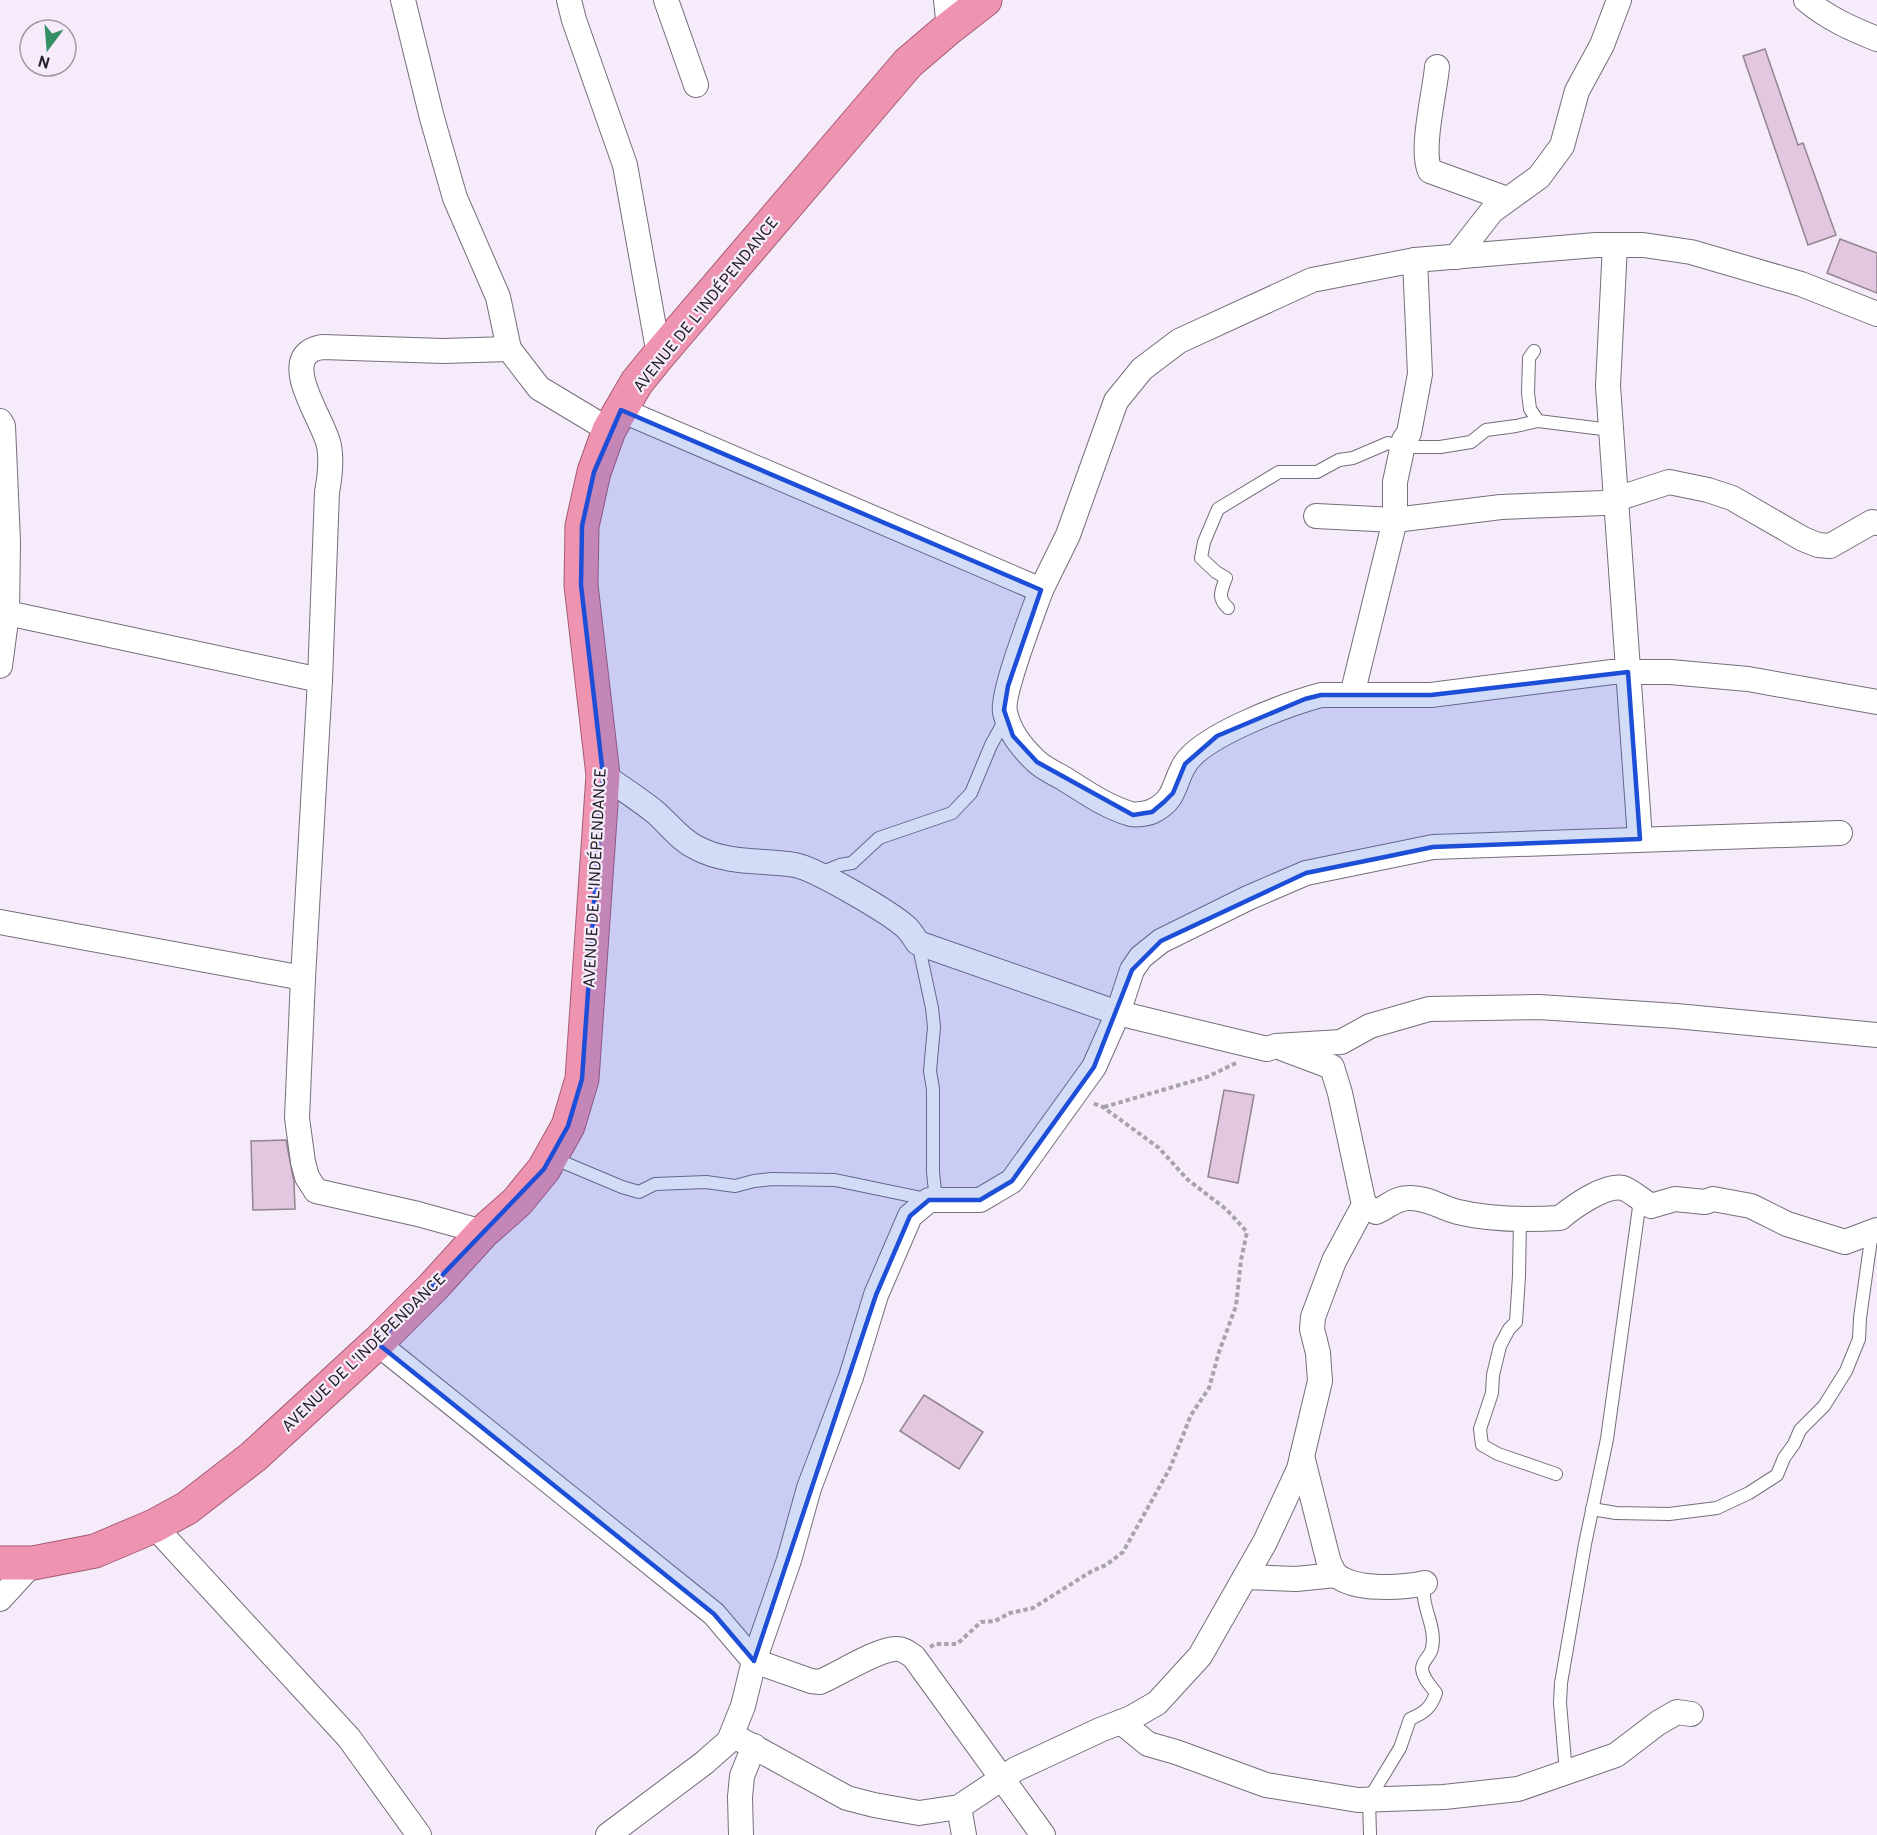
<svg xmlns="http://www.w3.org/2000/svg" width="1877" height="1835" viewBox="0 0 1877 1835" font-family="Overpass,sans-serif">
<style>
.building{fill:#e3c6e0;stroke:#928590;stroke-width:1.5}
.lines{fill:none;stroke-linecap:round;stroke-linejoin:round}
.service-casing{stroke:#766e7b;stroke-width:14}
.minor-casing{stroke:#766e7b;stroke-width:26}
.trunk-casing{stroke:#a55b73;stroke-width:35}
.path{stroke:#a9a2ad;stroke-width:4;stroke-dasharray:4.5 3;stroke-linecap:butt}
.service{stroke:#fff;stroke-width:12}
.minor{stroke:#fff;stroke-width:24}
.trunk{stroke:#ee94b0;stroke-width:33}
.marked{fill:#1d4ed8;fill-opacity:0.2;stroke:#1d4ed8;stroke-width:4.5;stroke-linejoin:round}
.labels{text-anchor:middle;stroke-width:4.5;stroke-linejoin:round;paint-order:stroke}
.street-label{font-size:16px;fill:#262328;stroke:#f5ebfa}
</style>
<rect width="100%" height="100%" fill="#f5ebfa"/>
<g class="building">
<path d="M1765,49L1798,145L1803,143L1836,235L1808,245L1743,56Z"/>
<path d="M1840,239L1877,253V293L1827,273Z"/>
<path d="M1224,1090L1254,1095L1238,1183L1208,1177Z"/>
<path d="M286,1140L294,1182L295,1209L253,1210L251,1141Z"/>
<path d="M924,1395L983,1432L959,1469L900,1431Z"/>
</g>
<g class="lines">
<defs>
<g id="service">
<path d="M1534,351L1529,358L1528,393L1530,409L1538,421L1611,430"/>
<path d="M1228,608C1217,598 1221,591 1226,578L1216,572L1201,558L1204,542L1218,509L1279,472H1317L1339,460L1353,458L1388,443L1403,447H1440L1471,442L1486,430L1516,426L1538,421"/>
<path d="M820,873L840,865L852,863L879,838L952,813L971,793L991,745L1006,718"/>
<path d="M553,1158L622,1187L639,1192L655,1184L706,1182L735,1186L754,1181L772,1179L835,1180L936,1201L933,1172V1089L930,1071L934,1027L932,1008L918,943"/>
<path d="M1520,1219L1519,1276L1516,1322L1509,1329L1500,1346L1493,1375L1492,1393L1480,1429L1482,1445L1498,1454L1556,1474"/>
<path d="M1592,1509L1616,1513L1669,1514L1717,1508L1749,1493L1777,1475L1784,1458L1794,1444L1800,1430L1824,1406L1846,1371L1859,1339L1860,1318L1872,1232"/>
<path d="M1566,1773L1560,1703L1561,1683L1585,1544L1607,1439L1640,1200"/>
<path d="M1370,1835L1369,1799L1400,1748L1410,1719C1424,1713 1431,1708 1436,1693C1431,1686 1423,1679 1422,1669C1422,1660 1431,1656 1432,1648C1437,1625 1419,1605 1425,1583"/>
</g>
<g id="minor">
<path d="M403,0L432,118L455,198L498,297L509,349L539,388L609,430"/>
<path d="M569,0L574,20L625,165L659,355"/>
<path d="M666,0L696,85"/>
<path d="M946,0L949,28"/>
<path d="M1806,0C1827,18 1852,29 1877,39"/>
<path d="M1437,67C1435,92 1420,150 1430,171L1507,199"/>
<path d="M1615,245L1608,386L1640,839"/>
<path d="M1456,257L1492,211L1539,177L1562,146L1577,91L1602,45L1619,0"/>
<path d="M621,410L1041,590L1068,535L1116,401L1142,369L1179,341L1312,280L1415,260L1596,245H1643L1691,252L1801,284L1877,314"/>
<path d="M0,421L3,426L8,542L7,613L0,666"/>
<path d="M1316,516L1395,520L1501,507L1604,503L1669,482L1708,490L1732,498L1803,539L1818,545L1830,546L1872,522L1877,523"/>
<path d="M1041,590C1033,613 1001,694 1005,712C1009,732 1021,747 1036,761C1043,768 1054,773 1063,778C1084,791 1106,807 1131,814C1136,815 1147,814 1153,811C1177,799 1173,783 1185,764C1203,735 1288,704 1321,695H1431L1612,672H1670L1748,679L1877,702"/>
<path d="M7,613L320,680"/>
<path d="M1352,695L1395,520V482L1404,440L1409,433L1420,374L1415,260"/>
<path d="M603,775C620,787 639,799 655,812C669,824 680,840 697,848C727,864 763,860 795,865C816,869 891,913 907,928C911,932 914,938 918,943L1118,1013L1267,1049L1276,1046L1341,1042L1370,1026L1429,1009L1539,1007L1676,1016L1877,1035"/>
<path d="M0,922L303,978"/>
<path d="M1364,1205L1376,1212C1388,1207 1395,1198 1409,1198C1427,1197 1441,1208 1458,1212C1491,1220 1527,1220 1560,1218C1573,1207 1605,1184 1623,1188C1630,1190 1644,1202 1651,1206L1675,1199L1705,1202L1713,1199L1751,1206L1787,1224L1845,1242L1877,1230"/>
<path d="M483,1232L418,1214L316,1191L307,1177L303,1162L297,1118L303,978L320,680L327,492C330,476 332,461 329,446C325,423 285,370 309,352C312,349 318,348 322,347L443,351L509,349"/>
<path d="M377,1343L714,1614L754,1661L811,1681L820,1682C839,1674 879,1648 897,1649C904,1649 908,1653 914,1657L1043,1835"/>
<path d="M1302,1456L1329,1563C1331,1566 1333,1572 1336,1575C1355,1591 1402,1588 1425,1583"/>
<path d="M154,1526L349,1738L419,1835"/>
<path d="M1245,1577L1296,1579L1336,1575"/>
<path d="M0,1599L33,1563"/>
<path d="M1121,1722L1148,1744L1176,1752L1266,1785L1358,1800L1444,1797L1518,1789L1616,1755L1658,1723L1677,1712L1691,1714"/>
<path d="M732,1735L847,1798L874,1805L919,1813L959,1807L1016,1769L1100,1730L1131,1718L1157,1703L1200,1656L1265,1542L1299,1469L1320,1381L1318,1353L1312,1329L1313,1317L1334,1261L1364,1205L1340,1093L1332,1067L1284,1049"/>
<path d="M959,1807L964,1835"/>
<path d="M608,1835L704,1763L729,1741L743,1706L754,1661L789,1560L809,1488L851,1377L876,1295L910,1216L929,1200H980L1012,1181L1094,1067L1118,1013L1132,970L1141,957L1161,941L1248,898L1306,873L1433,847L1840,833"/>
<path d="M741,1835L740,1797L742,1776L754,1746"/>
</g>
<path id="trunk" d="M0,1563H33L95,1551L154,1526L187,1508L253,1457L377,1343L433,1287L483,1232L517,1202L544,1169L568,1126L582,1079L603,775L581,585L582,526L594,472L609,430L637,382L659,355L908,63L949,28L985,0"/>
</defs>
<use href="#service" class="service-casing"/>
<use href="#minor" class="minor-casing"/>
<use href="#trunk" class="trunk-casing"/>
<g class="path">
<path d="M1104,1107L1207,1077L1236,1063"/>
<path d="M930,1647L935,1644H957L981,1622L995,1621L1010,1613L1033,1608L1092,1571L1106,1565L1123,1552L1170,1468L1191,1415L1209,1388L1219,1352L1236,1306L1241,1260L1247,1232L1227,1210L1187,1179L1159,1148L1103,1107L1092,1103"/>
</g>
<use href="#service" class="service"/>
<use href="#minor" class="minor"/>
<use href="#trunk" class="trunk"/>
</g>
<path class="marked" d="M621,410L1041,590L1008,686L1004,710L1013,736L1037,762L1133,815L1152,812L1164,802L1173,793L1185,764L1217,736L1305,699L1321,695H1431L1628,672L1640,839L1433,847L1380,858L1306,873L1161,941L1132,970L1094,1067L1012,1181L980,1200H929L910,1216L876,1295L754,1661L714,1614L377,1343L544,1169L568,1126L582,1079L603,775L581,585L582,526L594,472Z"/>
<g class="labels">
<g class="street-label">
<text transform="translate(705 304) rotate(-51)" y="6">AVENUE DE L'INDÉPENDANCE</text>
<text transform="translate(594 878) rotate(-87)" y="6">AVENUE DE L'INDÉPENDANCE</text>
<text transform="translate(363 1352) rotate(-44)" y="6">AVENUE DE L'INDÉPENDANCE</text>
</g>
</g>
<g transform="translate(48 48) rotate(196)"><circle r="28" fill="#f5ebfa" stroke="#a29ba6" stroke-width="1.5"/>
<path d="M0-4.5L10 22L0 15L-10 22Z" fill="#358f65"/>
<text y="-9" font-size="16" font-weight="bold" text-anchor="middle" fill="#262328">N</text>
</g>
</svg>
